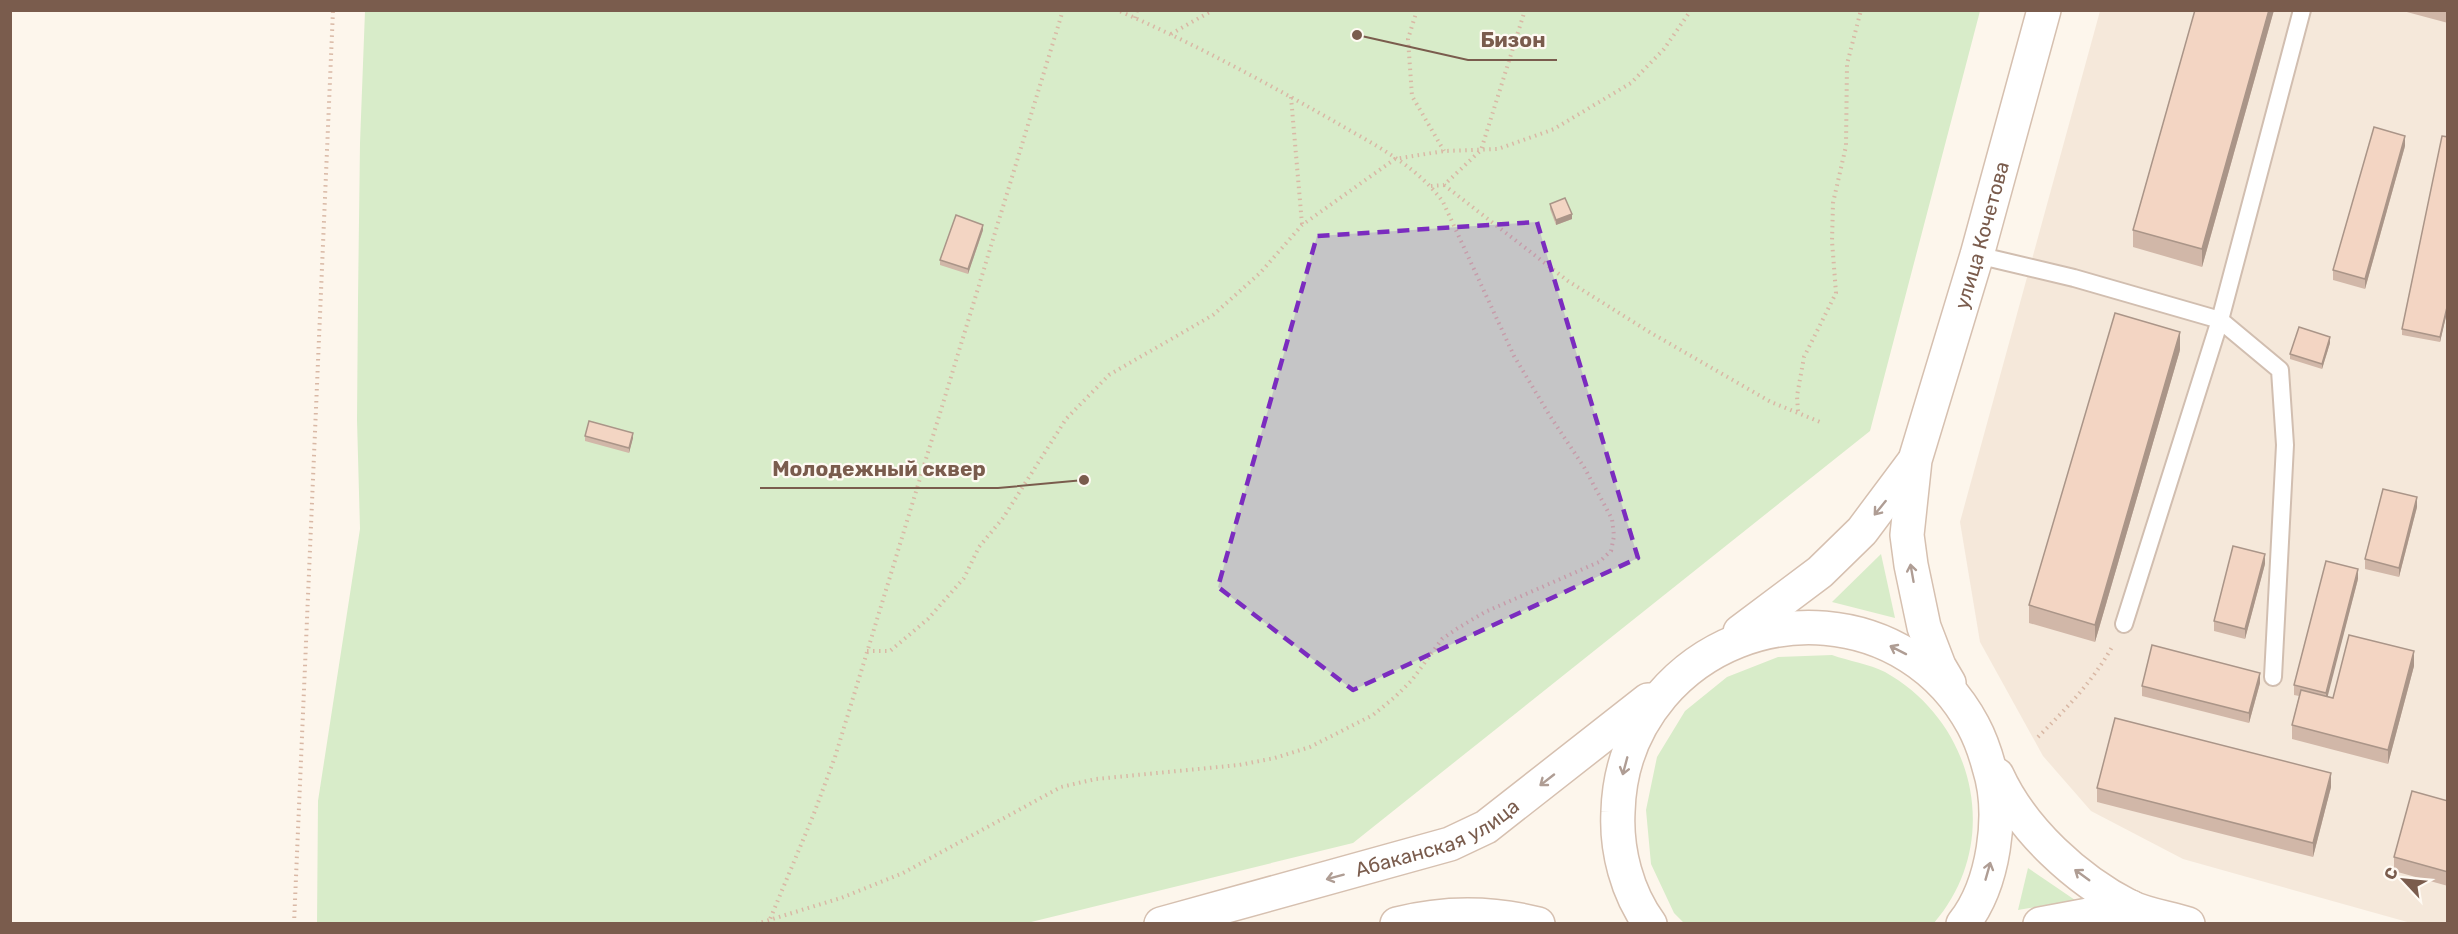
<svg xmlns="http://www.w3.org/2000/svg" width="2458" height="934" viewBox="0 0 2458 934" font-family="Rubik,sans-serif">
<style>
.residential{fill:#f5e8da}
.green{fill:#d8ecc9}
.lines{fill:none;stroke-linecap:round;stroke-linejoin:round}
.service-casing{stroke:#d1beb0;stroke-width:20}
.secondary-casing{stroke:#d6c0b0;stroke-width:36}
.path{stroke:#d9b8a5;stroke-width:4;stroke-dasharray:1.5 4.5;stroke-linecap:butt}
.service{stroke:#fff;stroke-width:16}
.secondary{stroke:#fff;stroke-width:33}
.wall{fill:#d1b7a8}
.shaded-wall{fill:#aa9588}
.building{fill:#f3d5c3;stroke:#aa9588;stroke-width:1.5}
.oneway{stroke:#af9d94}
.marked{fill:#7b2cbf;fill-opacity:0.2;stroke:#7b2cbf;stroke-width:4.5;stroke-dasharray:12 8;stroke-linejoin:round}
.labels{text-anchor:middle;stroke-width:4.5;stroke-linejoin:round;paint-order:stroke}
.street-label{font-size:20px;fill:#7a5c4d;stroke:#fffaf3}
.leader{fill:none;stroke:#7a5c4d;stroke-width:2}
.callout-dot{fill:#7a5c4d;stroke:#fffaf3;stroke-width:2}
.callout-label{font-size:21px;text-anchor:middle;font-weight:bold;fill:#7a5c4d;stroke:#fffaf3;stroke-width:4.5;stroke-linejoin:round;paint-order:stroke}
</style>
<rect width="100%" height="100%" fill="#fdf6ec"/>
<path class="residential" d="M2100,11H2447V923H2411L2183,859L2091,811L2043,756L1980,642L1960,522Z"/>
<g class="green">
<path d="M365,11H1980L1870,431L1353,843L1027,923L317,924L318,801L360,529L357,420L358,299L360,143Z"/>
<path d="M1881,554L1895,618L1832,602Z"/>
<path d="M1832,655C1849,661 1869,664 1885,672C1976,723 2003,843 1934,923H1684L1674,913L1651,864L1646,810L1657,757L1685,711L1727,677L1778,657Z"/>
<path d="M2028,868L2075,900L2018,910Z"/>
</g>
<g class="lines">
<defs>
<g id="service">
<path d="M1977,255L2074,278L2220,320L2280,370L2285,445L2273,677"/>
<path d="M2124,624L2220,320L2302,10"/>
</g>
<g id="secondary">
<path d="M1740,632L1820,572L1862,531L1912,464"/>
<path id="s1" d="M1949,683L1939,666L1924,627L1911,565L1907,535L1915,460L1977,255L2044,10"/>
<path d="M1997,775C2022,830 2077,880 2130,907C2147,915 2169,918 2188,924"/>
<path id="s2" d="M1161,924L1450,844L1486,827L1648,700"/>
<path d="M1397,924C1444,912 1491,912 1538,924"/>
<path d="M1650,924C1627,893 1616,850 1618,812C1619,769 1634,728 1662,695C1747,596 1909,606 1973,725C1980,738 1985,752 1989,767C2004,814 1994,885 1963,924"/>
<path d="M2040,924L2131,907"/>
</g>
</defs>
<use href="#service" class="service-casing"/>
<use href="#secondary" class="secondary-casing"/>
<g class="path">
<path d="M1417,10L1408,39L1412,96L1444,151"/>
<path d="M1135,18L1137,10"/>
<path d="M1171,34L1213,10"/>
<path d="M1291,97L1302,224"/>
<path d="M1444,185L1568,281L1651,333L1771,402L1820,422"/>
<path d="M1431,186L1444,185L1481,150L1525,10"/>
<path d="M1798,411L1797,396L1804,357L1836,293L1832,241L1833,203L1846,146L1847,64L1861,10"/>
<path d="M867,651H890L928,619L964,578L979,547L1003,518L1066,419L1109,375L1213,315L1261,272L1302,225L1395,159L1444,151L1498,149L1554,129L1631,83L1664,49L1691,10"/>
<path d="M2038,737C2066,709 2093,681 2112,647"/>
<path d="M294,924L333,10"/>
<path d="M756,924L841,898L903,873L1061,787L1096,779L1239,765L1275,758L1310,747L1373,715L1395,697L1412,680L1442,639L1458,628L1485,612L1599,562L1611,551L1614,536L1612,519L1584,467L1550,416L1514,356L1443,202C1416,164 1369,142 1330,119C1261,80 1191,42 1117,10"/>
<path d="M768,924L813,816L835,757L1063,10"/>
</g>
<use href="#service" class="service"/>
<use href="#secondary" class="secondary"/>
</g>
<g class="wall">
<path d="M2195,10H2274L2202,267L2133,247V230Z"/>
<path d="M2403,10H2448V23L2403,11Z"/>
<path d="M2448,137V308L2440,342L2402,335V329Z"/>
<path d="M2405,146L2365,289L2333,280V270Z"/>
<path d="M1550,204L1572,219L1556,225L1550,209Z"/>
<path d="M983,230L968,274L940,265V260Z"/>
<path d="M2330,343L2322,369L2290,359V354Z"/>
<path d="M2180,350L2095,642L2029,623V605Z"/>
<path d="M585,436L633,438L629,453L585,441Z"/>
<path d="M2417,507L2399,577L2365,569V559Z"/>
<path d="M2265,564L2245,639L2214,631V621Z"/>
<path d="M2358,579L2327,696L2333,698L2414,666L2388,764L2292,739V725L2299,696L2294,695V685Z"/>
<path d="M2260,683L2249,723L2142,696V686Z"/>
<path d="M2331,787L2313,857L2097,802V788Z"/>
<path d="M2448,801V886L2394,871V857Z"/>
</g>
<g class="shaded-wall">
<path d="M2269,10H2274L2202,267V249Z"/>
<path d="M2405,136V146L2365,289V279Z"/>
<path d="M1572,214V219L1556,225V220Z"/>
<path d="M983,225V230L968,274V269Z"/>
<path d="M2448,303V308L2440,342V337Z"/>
<path d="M2180,332V350L2095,642V625Z"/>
<path d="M2330,337V343L2322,369V364Z"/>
<path d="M633,433V438L629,453V448Z"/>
<path d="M2417,497V507L2399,577V568Z"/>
<path d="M2265,554V564L2245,639V629Z"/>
<path d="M2358,569V579L2326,703V693Z"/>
<path d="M2414,651V666L2388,764V750Z"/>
<path d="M2260,673V683L2249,723V713Z"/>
<path d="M2331,773V787L2313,857V843Z"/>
</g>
<g class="building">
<path d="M2195,10H2269L2202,249L2133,230Z"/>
<path d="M2374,127L2405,136L2365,279L2333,270Z"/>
<path d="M2442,136L2448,137V303L2440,337L2402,329Z"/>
<path d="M1565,198L1572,214L1556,220L1550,204Z"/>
<path d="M956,215L983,225L968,269L940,260Z"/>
<path d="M2115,313L2180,332L2095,625L2029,605Z"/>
<path d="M2299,327L2330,337L2322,364L2290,354Z"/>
<path d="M589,421L633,433L629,448L585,436Z"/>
<path d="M2383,489L2417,497L2399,568L2365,559Z"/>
<path d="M2233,546L2265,554L2245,629L2214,621Z"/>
<path d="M2326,561L2358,569L2326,693L2294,685Z"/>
<path d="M2349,635L2414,651L2388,750L2292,725L2301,690L2333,698Z"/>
<path d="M2152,645L2260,673L2249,713L2142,686Z"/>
<path d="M2115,718L2331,773L2313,843L2097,788Z"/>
<path d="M2412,791L2448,801V872L2394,857Z"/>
</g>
<defs><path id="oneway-shaft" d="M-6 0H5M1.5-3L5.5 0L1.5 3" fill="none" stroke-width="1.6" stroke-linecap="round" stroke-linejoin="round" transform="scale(1.5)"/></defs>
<g class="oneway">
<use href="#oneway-shaft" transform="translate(1880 508) rotate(129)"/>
<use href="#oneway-shaft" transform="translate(1912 573) rotate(-100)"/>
<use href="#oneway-shaft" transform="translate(1898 650) rotate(-153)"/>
<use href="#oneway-shaft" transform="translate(1625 766) rotate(105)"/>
<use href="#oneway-shaft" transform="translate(1547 780) rotate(142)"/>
<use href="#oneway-shaft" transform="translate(1988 871) rotate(-74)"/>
<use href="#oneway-shaft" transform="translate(2082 875) rotate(-144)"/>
<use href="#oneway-shaft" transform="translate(1335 877) rotate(165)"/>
</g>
<path class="marked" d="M1537,222L1638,558L1353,690L1218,587L1317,236Z"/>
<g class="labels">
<g class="street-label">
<text dy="7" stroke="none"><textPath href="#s1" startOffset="465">улица Кочетова</textPath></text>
<text dy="7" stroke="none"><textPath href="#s2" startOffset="290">Абаканская улица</textPath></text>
</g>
</g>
<path class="leader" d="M1357 35L1468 60H1557M1084 480L998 488H760"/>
<g class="callout-dot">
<circle cx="1357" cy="35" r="6"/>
<circle cx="1084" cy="480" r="6"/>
</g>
<g class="callout-label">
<text x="1513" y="47">Бизон</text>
<text x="879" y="476">Молодежный сквер</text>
</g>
<rect width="2458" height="934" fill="none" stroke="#7a5c4d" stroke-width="24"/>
<g transform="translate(2404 880) rotate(296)" stroke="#fffaf3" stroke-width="4.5" paint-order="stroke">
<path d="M0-4.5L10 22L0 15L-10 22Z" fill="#7a5c4d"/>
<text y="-9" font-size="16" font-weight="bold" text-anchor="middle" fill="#7a5c4d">С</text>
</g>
</svg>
